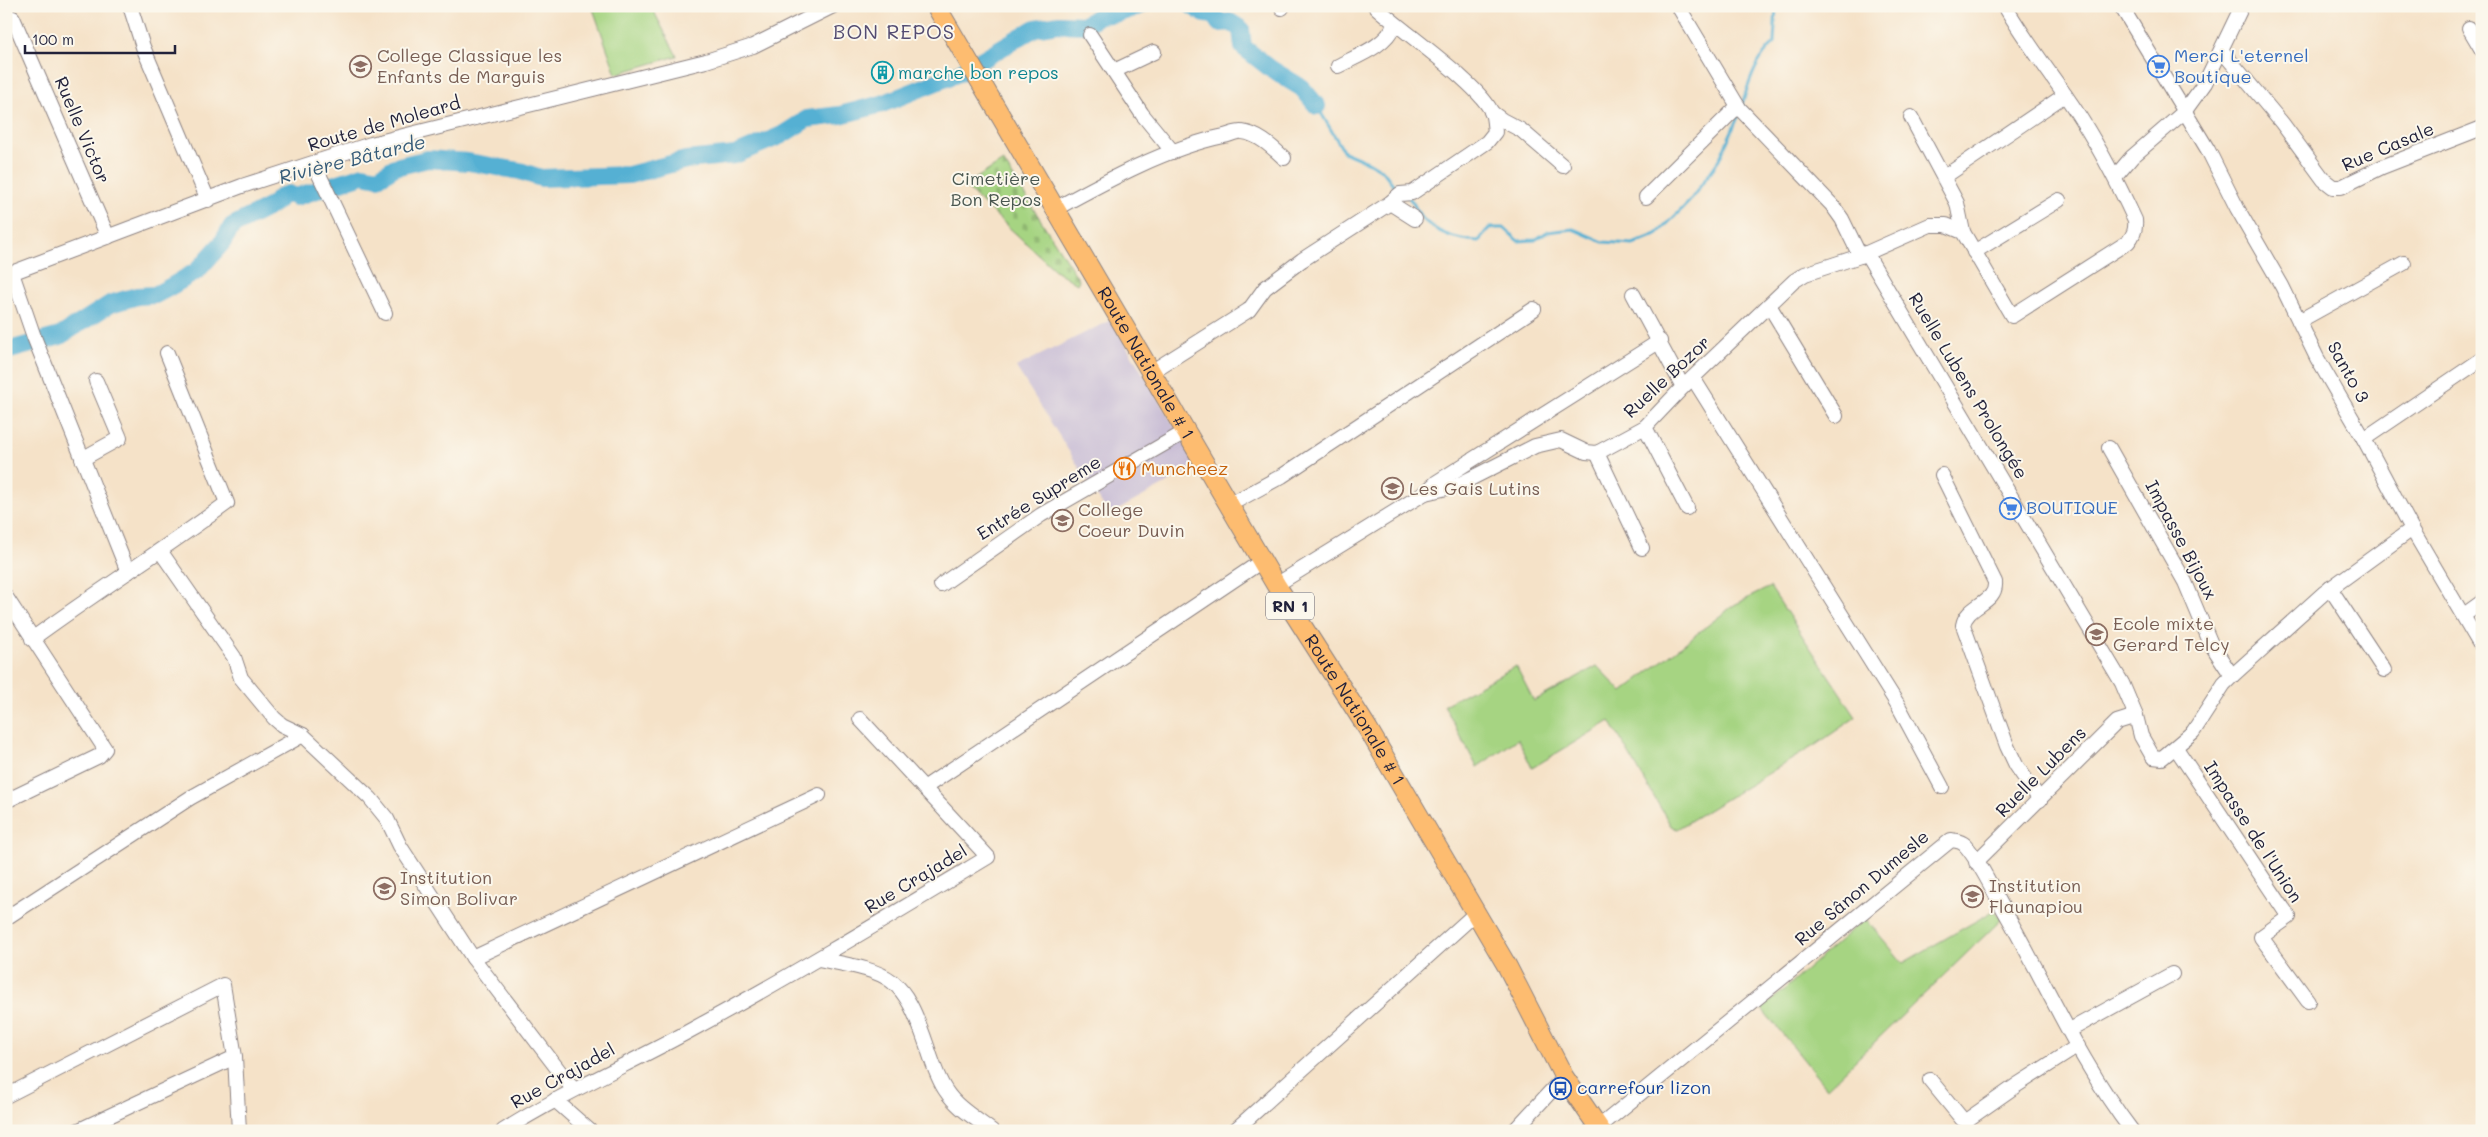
<svg xmlns="http://www.w3.org/2000/svg" width="2488" height="1137" viewBox="0 0 2488 1137" font-family="Mali,sans-serif">
<style>
.industrial{fill:#cabfd6}
.grass{fill:#a6d482;stroke:#647b5e}
.cemetery{fill:url(#cemetery-stones);stroke:#647b5e}
.lines{fill:none;stroke-linecap:round;stroke-linejoin:round}
.stream{stroke:#55b0d3;stroke-width:3}
.river{stroke:#55b0d3;stroke-width:18}
.minor-casing{stroke:#8c8282;stroke-width:16}
.major-casing{stroke:#8c8282;stroke-width:21}
.minor{stroke:#fff;stroke-width:14}
.major{stroke:#fdbc6f;stroke-width:19}
.labels{text-anchor:middle;stroke-width:4;stroke-linejoin:round;paint-order:stroke}
.shield{fill:#fbf7ec;stroke:#636270;stroke-width:1}
.shield-label{font-size:16px;font-weight:bold;fill:#22223b}
.education-label{font-size:18px;fill:#785e54;stroke:#fbf7ec;text-anchor:start}
.shop-label{font-size:18px;fill:#366cbe;stroke:#fbf7ec;text-anchor:start}
.culture-label{font-size:18px;fill:#0d838f;stroke:#fbf7ec;text-anchor:start}
.street-label{font-size:18px;fill:#22223b;stroke:#fbf7ec}
.park-label{font-size:18px;fill:#4a5750;stroke:#fbf7ec}
.food-label{font-size:18px;fill:#c56008;stroke:#fbf7ec;text-anchor:start}
.transit-label{font-size:18px;fill:#164399;stroke:#fbf7ec;text-anchor:start}
.water-label{font-size:19px;font-style:italic;fill:#365b78;stroke:#fbf7ec}
.quarter-label{font-size:20px;letter-spacing:1px;fill:#544c72;stroke:#fbf7ec}
</style>
<defs>
<pattern id="cemetery-stones" width="16" height="16" patternUnits="userSpaceOnUse" patternTransform="scale(1.25)"><rect width="16" height="16" fill="#a6d482"/><path d="M2 7V4a2 2 0 0 1 4 0v3zM10 15v-3a2 2 0 0 1 4 0v3z" fill="#8fb671"/></pattern>
</defs>
<rect width="100%" height="100%" fill="#fbf7ec"/>
<filter id="ink" filterUnits="userSpaceOnUse"><feTurbulence type="fractalNoise" baseFrequency=".02" numOctaves="2"/><feDisplacementMap in="SourceGraphic" scale="10" xChannelSelector="R" yChannelSelector="G"/><feConvolveMatrix kernelMatrix="1 2 1 2 8 2 1 2 1" color-interpolation-filters="sRGB"/></filter>
<filter id="wash" filterUnits="userSpaceOnUse"><feTurbulence type="fractalNoise" baseFrequency=".0096" numOctaves="4" result="noise"/><feDisplacementMap in="SourceGraphic" scale="20" xChannelSelector="R" yChannelSelector="G"/><feGaussianBlur stdDeviation="1.12" result="paint"/><feColorMatrix in="noise" values="0 0 0 0 0 0 0 0 0 0 0 0 0 0 0 0 0 1.4 0 .05"/><feComposite in="paint" operator="in"/></filter>
<g filter="url(#wash)">
<rect width="100%" height="100%" fill="#f5e2c8"/>
<path class="industrial" d="M1111,320L1198,466L1109,515L1016,367Z"/>
<g class="grass">
<path d="M592,6H651L677,56L616,74Z"/>
<path d="M1770,587L1856,717L1817,744L1677,829L1671,826L1610,721L1532,768L1518,739L1477,767L1444,705L1516,666L1534,701L1597,666L1622,692L1734,605Z"/>
<path d="M1995,910L2001,920L1827,1088L1762,1009L1865,918L1903,963Z"/>
</g>
<path class="cemetery" d="M1003,161L1079,280L1077,284L1055,270L964,186Z"/>
<g class="lines">
<g class="stream">
<path d="M1742,104C1750,80 1756,60 1774,43L1776,6"/>
<path d="M1317,106L1344,152L1370,163L1383,171L1398,191"/>
<path d="M1409,198C1415,203 1416,212 1422,218C1437,234 1458,240 1479,241L1489,228H1504L1518,241L1535,240L1547,232L1573,229L1603,242L1633,244L1657,234L1689,202L1719,160L1739,115"/>
</g>
<g class="river">
<path d="M1192,6L1205,14L1214,15L1219,23L1230,22L1241,29L1243,47L1271,69L1302,88L1317,106"/>
<path d="M6,351L60,336L110,304L137,296L155,295L170,287L197,271L222,243L232,226L271,206L282,196L289,194L296,197L363,175L378,178L395,167L428,159L468,162L520,171L541,178L629,175L686,160L735,155L782,135L807,119L840,115L882,104L959,73L1035,28L1058,24L1085,25L1100,15L1119,13L1140,6"/>
</g>
</g>
</g>
<g filter="url(#ink)">
<g class="lines">
<defs>
<g id="minor">
<path d="M130,6L143,47L208,200"/>
<path d="M1375,6C1401,31 1481,85 1492,113C1494,118 1494,126 1495,132L1487,142L1412,193L1400,194L1390,203"/>
<path d="M1678,6L1739,108L1832,205L1842,219L1860,256"/>
<path d="M2121,6L2208,150L2237,208L2282,286L2317,358L2364,439L2412,529L2482,648"/>
<path d="M1282,8L1283,6"/>
<path d="M6,22L13,18L108,237"/>
<path d="M2469,28L2482,50"/>
<path d="M1090,35L1142,114L1173,152"/>
<path d="M2222,51L2282,123L2324,180L2333,187H2341L2382,167L2482,128"/>
<path d="M1338,66C1357,56 1386,46 1394,25"/>
<path d="M1114,71L1154,52"/>
<path d="M1491,112L1502,120L1521,130L1563,166"/>
<path d="M1911,117L1957,203L1963,232"/>
<path d="M314,164L385,313"/>
<path d="M1944,177L2065,95"/>
<path d="M2115,177L2132,157L2184,112L2205,83L2242,6"/>
<path d="M1646,197L1738,106"/>
<path d="M1055,209C1106,181 1166,148 1224,136C1229,135 1237,131 1242,132C1259,134 1273,148 1284,158"/>
<path d="M1974,252L2059,200"/>
<path d="M1866,253L2122,683L2136,716L2141,736L2153,757L2162,758L2193,732L2224,684L2232,676L2324,593L2412,529"/>
<path d="M12,273L34,337L128,572"/>
<path d="M6,275L242,186L371,144L706,61L753,46L833,6"/>
<path d="M1633,294L1683,387"/>
<path d="M1769,305L1836,416"/>
<path d="M2299,321L2404,263"/>
<path d="M1151,372L1249,310L1265,288L1302,260L1390,203L1415,219"/>
<path d="M1693,378L1898,705L1942,787"/>
<path d="M1645,427L1687,508"/>
<path d="M2364,439L2482,359"/>
<path d="M2109,448L2185,582L2211,644L2232,676"/>
<path d="M1597,453L1642,548"/>
<path d="M82,459L120,438L96,381"/>
<path d="M1942,475L1995,582C1997,604 1967,604 1963,625L2007,746L2016,765L2040,800"/>
<path d="M1425,493L1437,482L1660,341"/>
<path d="M1229,505L1282,476L1534,309"/>
<path d="M161,552L234,657L241,678L274,718L282,725L303,735L370,798L387,819L400,846L473,958L573,1089"/>
<path d="M941,585L1041,515L1185,432"/>
<path d="M1276,585L1425,493L1456,486L1535,446L1561,440L1586,452L1597,453L1645,427L1683,387L1794,281L1805,274L1860,256L1930,225H1946L1963,232L2012,316L2128,242C2134,235 2136,229 2135,220C2117,181 2096,141 2072,105C2050,72 2025,41 2005,6"/>
<path d="M2330,588L2384,670"/>
<path d="M6,597L105,749L99,756L6,801"/>
<path d="M2464,615L2482,602"/>
<path d="M32,639C96,592 163,550 227,503L167,353"/>
<path d="M860,719L924,788"/>
<path d="M2176,748L2289,917L2261,937L2308,1001"/>
<path d="M1976,862L2117,722L2136,716"/>
<path d="M6,918L190,798L303,735"/>
<path d="M473,958L819,795"/>
<path d="M818,959C891,973 902,973 927,1046C932,1061 937,1078 946,1091C957,1108 977,1119 992,1131"/>
<path d="M2070,1030L2172,974"/>
<path d="M1930,1080L1962,1119L1967,1120L2017,1085L2078,1046"/>
<path d="M6,1096L223,985L235,1057L239,1131"/>
<path d="M555,1100L590,1131"/>
<path d="M1599,1127L1951,840C1957,841 1961,841 1965,845C1981,863 1992,889 2004,910C2046,983 2081,1065 2132,1131"/>
<path d="M77,1131L235,1057"/>
<path d="M503,1131C564,1092 630,1064 693,1029C793,975 890,916 988,857L924,788L1262,561"/>
<path d="M1234,1131L1476,913"/>
<path d="M1514,1131L1564,1077"/>
</g>
<g id="major">
<path id="s1" d="M936,6L1276,585L1368,729L1507,966L1564,1077L1601,1131"/>
</g>
</defs>
<use href="#minor" class="minor-casing"/>
<use href="#major" class="major-casing"/>
<use href="#minor" class="minor"/>
<use href="#major" class="major"/>
</g>
</g>
<defs>
<symbol id="school-ring" viewBox="-11 -11 22 22"><circle r="9.5" fill="#fbf7ec" stroke="#8d6e63" stroke-width="1.5"/><path d="M0-5L7-2L0 1L-7-2ZM-4 1L0 2.5L4 1V4Q0 6-4 4Z" fill="#8d6e63"/></symbol>
<symbol id="supermarket-ring" viewBox="-11 -11 22 22"><circle r="9.5" fill="#fbf7ec" stroke="#3f7fe0" stroke-width="1.5"/><path d="M-6-5.5h2.5l.6 2H6L4.5 2H-2.5L-4.4-4H-6ZM-1.5 3.2a1.3 1.3 0 1 0 .1 0ZM3 3.2a1.3 1.3 0 1 0 .1 0Z" fill="#3f7fe0"/></symbol>
<symbol id="building-ring" viewBox="-11 -11 22 22"><circle r="9.5" fill="#fbf7ec" stroke="#0f9aa8" stroke-width="1.5"/><path d="M-4-6H4V6H1V3H-1V6H-4ZM-2.5-4.3h1.7v1.8h-1.7ZM.8-4.3h1.7v1.8H.8ZM-2.5-1h1.7V.8h-1.7ZM.8-1h1.7V.8H.8Z" fill="#0f9aa8"/></symbol>
<symbol id="restaurant-ring" viewBox="-11 -11 22 22"><circle r="9.5" fill="#fbf7ec" stroke="#e8710a" stroke-width="1.5"/><path d="M-5-6h1v4h1v-4h1v4h1v-4h1v5L-1.5 .5V6h-2V.5L-5-1ZM5-6V6H3V1.5H1.5Q1.5-4 5-6Z" fill="#e8710a"/></symbol>
<symbol id="bus-ring" viewBox="-11 -11 22 22"><circle r="9.5" fill="#fbf7ec" stroke="#1a4fb4" stroke-width="1.5"/><path d="M-5-6H5V4H4V6H2V4H-2V6H-4V4H-5ZM-3.5-4V0h7V-4ZM-3.5 1.2v1.5H-2V1.2ZM2 1.2v1.5H3.5V1.2Z" fill="#1a4fb4"/></symbol>
</defs>
<g fill-rule="evenodd">
<use href="#school-ring" x="348" y="54" width="25" height="25"/>
<use href="#supermarket-ring" x="2146" y="54" width="25" height="25"/>
<use href="#building-ring" x="870" y="60" width="25" height="25"/>
<use href="#restaurant-ring" x="1112" y="456" width="25" height="25"/>
<use href="#school-ring" x="1380" y="476" width="25" height="25"/>
<use href="#supermarket-ring" x="1998" y="496" width="25" height="25"/>
<use href="#school-ring" x="1050" y="508" width="25" height="25"/>
<use href="#school-ring" x="2084" y="622" width="25" height="25"/>
<use href="#school-ring" x="372" y="876" width="25" height="25"/>
<use href="#school-ring" x="1960" y="884" width="25" height="25"/>
<use href="#bus-ring" x="1548" y="1076" width="25" height="25"/>
</g>
<g class="labels">
<rect class="shield" x="1266" y="592.5" width="48" height="27" rx="4"/>
<g class="shield-label">
<text x="1290" y="612">RN 1</text>
</g>
<g class="education-label">
<text x="377" y="62">College Classique les<tspan x="377" dy="21">Enfants de Marguis</tspan></text>
<text x="1409" y="495">Les Gais Lutins</text>
<text x="1078" y="516">College<tspan x="1078" dy="21">Coeur Duvin</tspan></text>
<text x="2113" y="630">Ecole mixte<tspan x="2113" dy="21">Gerard Telcy</tspan></text>
<text x="400" y="884">Institution<tspan x="400" dy="21">Simon Bolivar</tspan></text>
<text x="1989" y="892">Institution<tspan x="1989" dy="21">Flaunapiou</tspan></text>
</g>
<g class="shop-label">
<text x="2174" y="62">Merci L'eternel<tspan x="2174" dy="21">Boutique</tspan></text>
<text x="2026" y="514">BOUTIQUE</text>
</g>
<g class="culture-label">
<text x="898" y="79">marche bon repos</text>
</g>
<g class="street-label">
<text transform="translate(384 124) rotate(-16)" y="6">Route de Moleard</text>
<text transform="translate(82 130) rotate(67)" y="6">Ruelle Victor</text>
<text transform="translate(2388 147) rotate(-23)" y="6">Rue Casale</text>
<text dy="6" stroke="none"><textPath href="#s1" startOffset="414">Route Nationale # 1</textPath></text>
<text transform="translate(2348 372) rotate(61)" y="6">Santo 3</text>
<text transform="translate(1667 377) rotate(-43)" y="6">Ruelle Bozor</text>
<text transform="translate(1968 386) rotate(59)" y="6">Ruelle Lubens Prolongée</text>
<text transform="translate(1039 498) rotate(-32)" y="6">Entrée Supreme</text>
<text transform="translate(2181 540) rotate(62)" y="6">Impasse Bijoux</text>
<text dy="6" stroke="none"><textPath href="#s1" startOffset="819">Route Nationale # 1</textPath></text>
<text transform="translate(2041 772) rotate(-45)" y="6">Ruelle Lubens</text>
<text transform="translate(2253 832) rotate(57)" y="6">Impasse de l'Union</text>
<text transform="translate(916 879) rotate(-31)" y="6">Rue Crajadel</text>
<text transform="translate(1862 888) rotate(-40)" y="6">Rue Sânon Dumesle</text>
<text transform="translate(563 1076) rotate(-29)" y="6">Rue Crajadel</text>
</g>
<g class="park-label">
<text x="996" y="185">Cimetière<tspan x="996" dy="21">Bon Repos</tspan></text>
</g>
<g class="food-label">
<text x="1141" y="475">Muncheez</text>
</g>
<g class="transit-label">
<text x="1577" y="1094">carrefour lizon</text>
</g>
<g class="water-label">
<text transform="translate(352 159) rotate(-14)" y="7">Rivière Bâtarde</text>
</g>
<g class="quarter-label">
<text x="894" y="39">BON REPOS</text>
</g>
</g>
<rect width="2488" height="1137" fill="none" stroke="#fbf7ec" stroke-width="25"/>
<path d="M25 45v8h150v-8" fill="none" stroke="#22223b" stroke-width="2.5"/>
<text x="32" y="45" font-size="15" fill="#22223b" stroke="#fbf7ec" stroke-width="4" paint-order="stroke">100 m</text>
</svg>
